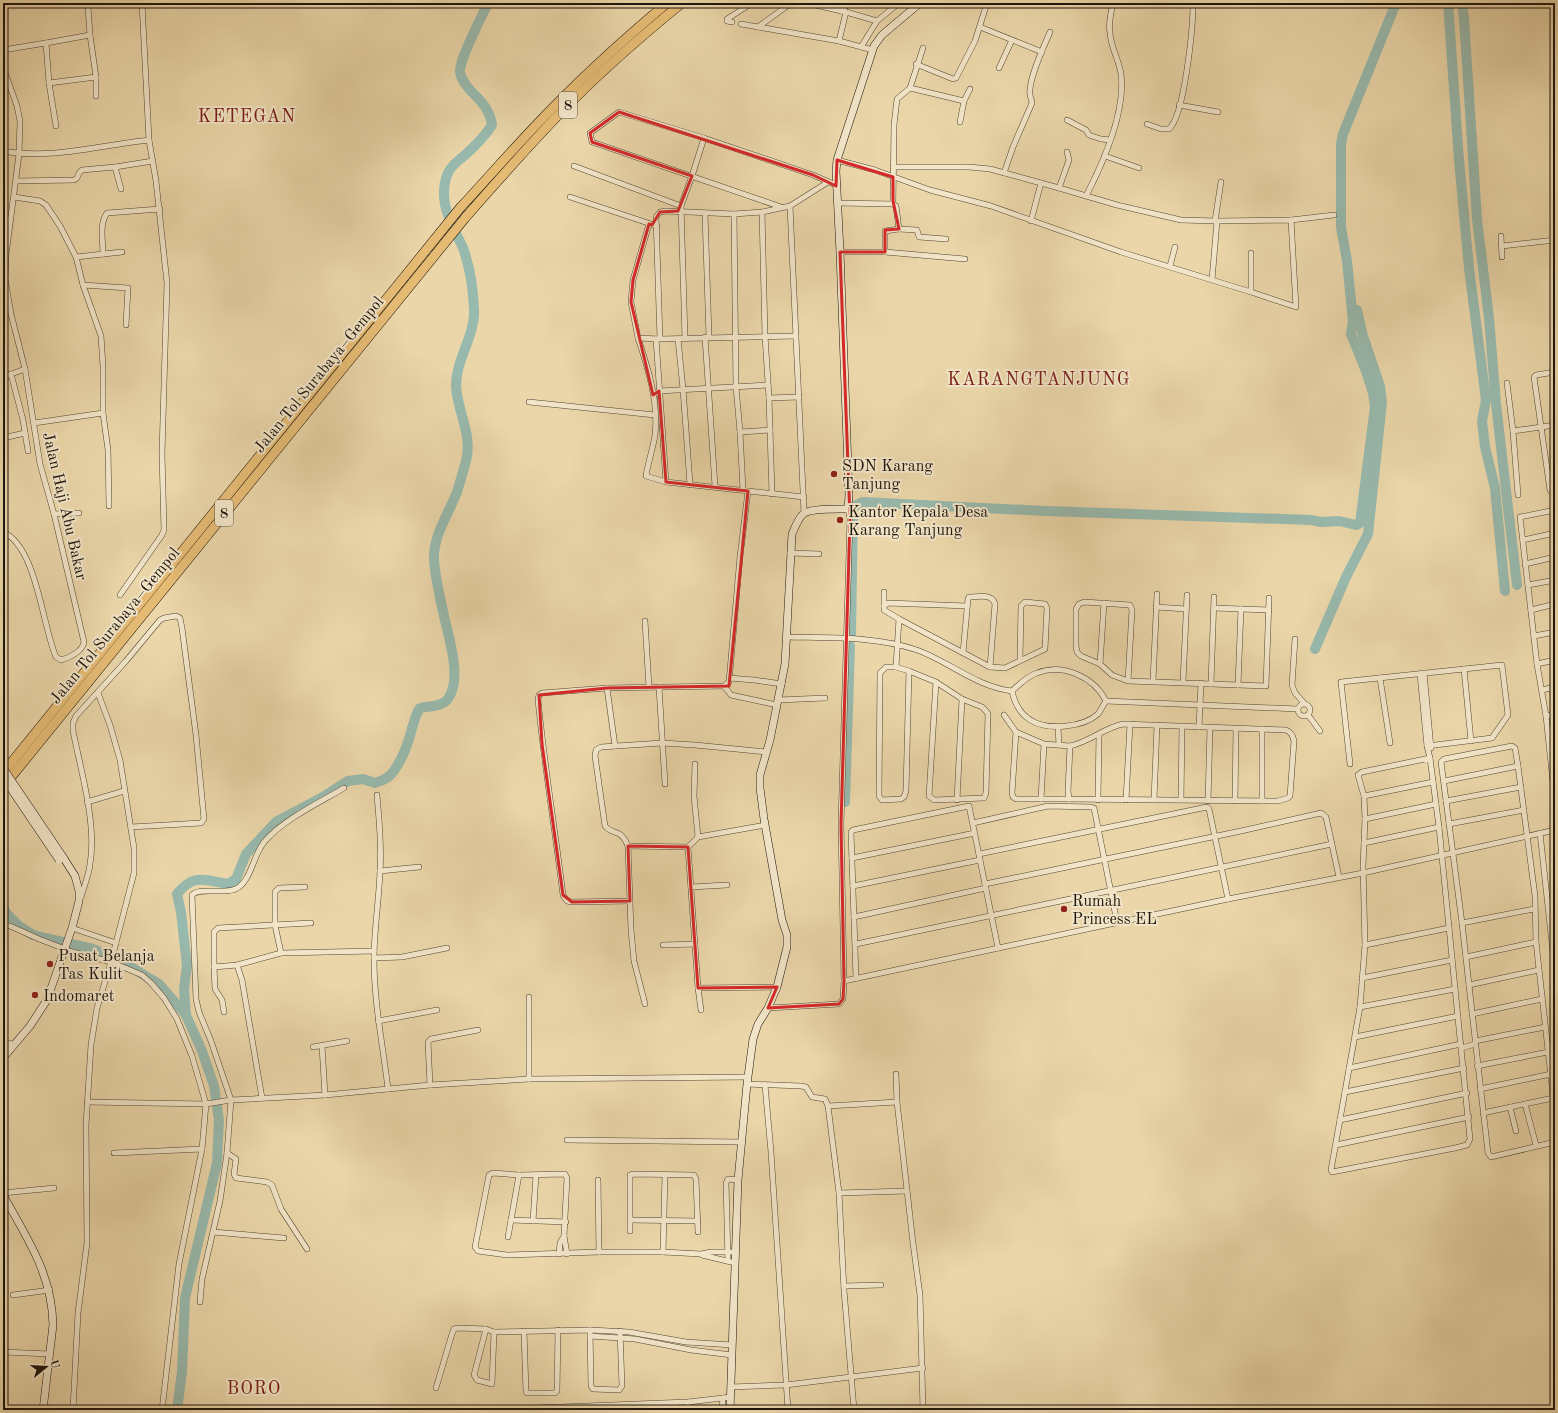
<svg xmlns="http://www.w3.org/2000/svg" width="1558" height="1413" viewBox="0 0 1558 1413" font-family="'Old Standard TT',serif">
<style>
.lines{fill:none;stroke-linecap:round;stroke-linejoin:round}
.river{stroke:#98b9ad;stroke-width:10}
.street-casing{stroke:#504433;stroke-width:6}
.secondary-casing{stroke:#1d140c;stroke-width:8}
.highway-casing{stroke:#1d140c;stroke-width:10}
.street{stroke:#f1e4c7;stroke-width:5}
.secondary{stroke:#f1e4c7;stroke-width:7}
.highway{stroke:#e5bb74;stroke-width:9}
.secondary-bridge-casing{stroke:#1d140c;stroke-width:8;stroke-linecap:butt}
.secondary-bridge{stroke:#f1e4c7;stroke-width:7}
.marked{fill:none;stroke:#d62828;stroke-width:3;stroke-linejoin:round}
.poi-dot{fill:#8f2418;stroke:#f1e4c7;stroke-width:1.5}
.labels{text-anchor:middle;stroke-width:4;stroke-linejoin:round;paint-order:stroke}
.shield{fill:#f1e4c7;stroke:#5d5244;stroke-width:1}
.shield-label{font-size:15px;font-weight:bold;fill:#1d140c}
.street-label{font-size:16px;fill:#1d140c;stroke:#f1e4c7}
.poi-label{font-size:16px;fill:#1d140c;stroke:#f1e4c7;text-anchor:start}
.quarter-label{font-size:18px;letter-spacing:1px;fill:#7a1f14;stroke:#f1e4c7}
</style>
<rect width="100%" height="100%" fill="#ead6a9"/>
<filter id="stains"><feTurbulence type="fractalNoise" baseFrequency=".005" numOctaves="4"/><feColorMatrix values="0 0 0 0 .2 0 0 0 0 .09 0 0 0 0 .02 0 0 0 .5 -.17"/></filter>
<radialGradient id="worn" r=".72"><stop offset=".6" stop-color="#630" stop-opacity="0"/><stop offset="1" stop-color="#630" stop-opacity=".3"/></radialGradient>
<g class="lines">
<g class="river">
<path d="M1448,3L1459,160L1469,268L1486,400L1482,421L1485,447L1495,488L1505,591"/>
<path d="M1462,3L1464,19L1477,219L1489,318L1496,404L1517,585"/>
<path d="M851,634L853,507L862,502L1045,511L1311,520L1321,522L1339,521L1356,525L1360,523L1375,407L1373,393L1366,371L1351,334L1353,321L1347,261L1341,227V144L1343,134L1396,3"/>
<path d="M1315,649L1346,577L1368,534L1382,402L1380,386L1363,336L1357,310"/>
<path d="M845,802L850,646"/>
<path d="M3,908L7,914L19,926L33,935L90,948L114,957L159,984L186,1015L202,1051L214,1086L219,1120L217,1163L185,1298L182,1372L177,1410"/>
<path d="M186,1015L184,989L187,966L181,912L177,894C194,873 204,880 228,884L236,879L246,854L276,822L323,797L348,781L363,779L375,783C382,781 389,778 393,772C402,760 409,742 412,728C415,720 415,715 420,708C428,706 441,707 447,700C463,681 449,638 444,616C440,597 435,578 434,559C433,536 449,513 457,492C460,482 463,472 466,461C473,435 457,411 456,386C456,358 476,335 474,308C473,288 470,267 463,248C455,230 443,212 444,191C444,183 447,172 452,167C455,163 460,159 464,156C474,147 485,136 492,125C490,110 481,101 471,91C466,85 461,80 460,72C459,60 482,16 488,3"/>
</g>
<defs>
<g id="street">
<path d="M807,3L846,12L877,21"/>
<path d="M841,11L849,3"/>
<path d="M732,22L727,21V19L752,3"/>
<path d="M741,24L839,41L873,50"/>
<path d="M758,27L791,3"/>
<path d="M980,27L1042,52"/>
<path d="M839,41L846,12"/>
<path d="M46,43L90,35"/>
<path d="M861,47L877,21L899,3"/>
<path d="M3,50L46,43L49,83L56,126"/>
<path d="M916,64L953,79L956,78L975,41L987,3"/>
<path d="M3,67L17,106L20,121L19,154L6,255L5,279L11,314L25,369L40,464L54,514L84,642C83,651 69,658 61,660L56,657C42,625 37,547 3,532"/>
<path d="M999,68L1012,40"/>
<path d="M96,77V96"/>
<path d="M49,83L96,77L90,35L88,7"/>
<path d="M910,88L964,101"/>
<path d="M1179,105L1218,112"/>
<path d="M1067,120L1086,130L1089,135L1101,139L1110,140"/>
<path d="M960,122L964,101L970,89"/>
<path d="M1147,124L1161,129H1169C1185,115 1193,26 1193,3"/>
<path d="M3,151C52,160 101,145 149,140"/>
<path d="M1105,156L1139,168"/>
<path d="M837,160L875,170L930,190L991,206L1121,252L1251,292L1296,307L1291,220L1217,221L1181,220L1117,205L1059,188L990,169L969,167H893"/>
<path d="M574,166L681,206"/>
<path d="M115,167L121,189"/>
<path d="M1004,173L1013,147L1032,103C1032,100 1030,97 1030,94C1028,80 1044,46 1050,32"/>
<path d="M16,181L74,180L77,178L79,173L82,170L115,167L153,161"/>
<path d="M1059,188L1069,160L1067,152"/>
<path d="M1086,196C1103,163 1126,113 1121,74C1119,60 1111,48 1110,33C1108,23 1111,13 1113,3"/>
<path d="M14,197L40,201L46,205L60,226L76,257L83,285L101,336L103,366V413L34,423"/>
<path d="M570,197L657,226"/>
<path d="M837,203L893,204"/>
<path d="M790,206L804,513"/>
<path d="M781,207L592,142L590,133L619,112L704,138L813,175L836,185"/>
<path d="M762,212L765,336L769,398L772,494"/>
<path d="M705,213L709,337"/>
<path d="M734,214L736,387L740,432L743,490"/>
<path d="M3,218L11,219"/>
<path d="M1291,220L1334,215"/>
<path d="M1031,221L1041,183"/>
<path d="M1215,221L1221,182"/>
<path d="M899,229L917,230L919,237L946,239"/>
<path d="M1501,236L1502,257"/>
<path d="M1502,246L1555,240"/>
<path d="M840,252H885L965,259"/>
<path d="M885,252V231L899,229L896,206L893,204L894,125L897,99L910,88L923,48"/>
<path d="M103,254C103,241 99,224 107,213L160,209"/>
<path d="M76,257L122,252"/>
<path d="M1170,266L1175,247"/>
<path d="M1212,280L1217,221"/>
<path d="M83,285L128,288L126,325"/>
<path d="M1251,292V253"/>
<path d="M796,336L660,339L656,217L660,212L666,211L734,214L762,212L790,206L828,182"/>
<path d="M705,337L715,486"/>
<path d="M638,338L631,302L633,280L649,224"/>
<path d="M685,338L681,206L692,176L704,138"/>
<path d="M656,339L666,482L804,497"/>
<path d="M659,339L638,338C648,368 659,403 655,435C653,449 648,462 646,476L666,482"/>
<path d="M678,339L683,389L690,484"/>
<path d="M1555,372L1536,375L1534,377L1550,490L1551,491H1555"/>
<path d="M11,374L23,420L28,451"/>
<path d="M3,377L25,369"/>
<path d="M1507,383L1513,431L1518,495"/>
<path d="M656,393L659,391L768,385"/>
<path d="M769,398L799,397"/>
<path d="M529,402L655,415"/>
<path d="M103,413L108,450L109,506"/>
<path d="M1513,431L1555,425"/>
<path d="M740,432L770,430"/>
<path d="M3,438L25,433"/>
<path d="M1555,510L1520,517L1537,664L1546,716L1555,801"/>
<path d="M54,514L79,513"/>
<path d="M1523,540L1555,533"/>
<path d="M790,553L819,554"/>
<path d="M1525,564L1555,557"/>
<path d="M1528,585L1555,580"/>
<path d="M884,592V606"/>
<path d="M120,595L162,535L164,530L162,453L167,283L156,181L149,140L142,3"/>
<path d="M1156,607L1186,609"/>
<path d="M1214,608L1269,610"/>
<path d="M1531,610L1555,604"/>
<path d="M899,619L884,610V606L888,603L967,606"/>
<path d="M645,621L649,687"/>
<path d="M1534,636L1555,632"/>
<path d="M787,637C830,638 876,636 917,650C950,662 977,687 1012,691C1020,684 1027,676 1037,673C1063,663 1094,677 1106,701"/>
<path d="M1295,639L1292,685L1295,693L1304,703"/>
<path d="M963,653L968,599L969,597C978,597 992,593 995,604L990,667"/>
<path d="M1100,664L1104,603"/>
<path d="M1537,664L1555,660"/>
<path d="M886,667H896L909,671L906,791L904,797L901,799L882,800L879,796L880,673Z"/>
<path d="M896,667L899,619L990,667L1005,668L1045,649L1047,608L1045,604L1025,602L1021,606L1020,660"/>
<path d="M1464,669L1471,741"/>
<path d="M909,671L936,682L962,699L982,707L986,711L988,714L986,793L984,798L934,800L929,796L936,682"/>
<path d="M1424,673L1431,748"/>
<path d="M1420,674L1427,746L1430,758"/>
<path d="M729,678L754,680L782,684"/>
<path d="M1380,678L1390,743"/>
<path d="M1128,681L1132,610L1130,605L1084,602L1079,604L1076,609V646L1077,652L1081,656L1100,664L1112,675L1128,681L1266,686L1269,598"/>
<path d="M1153,681L1157,594"/>
<path d="M1183,682L1187,595"/>
<path d="M1211,684L1214,597"/>
<path d="M1238,685L1241,609"/>
<path d="M724,686L731,695L777,705"/>
<path d="M659,687L665,784"/>
<path d="M607,688L542,693L539,695L538,699C544,764 555,829 563,895L567,901L572,902L630,901"/>
<path d="M1542,690L1555,687"/>
<path d="M1012,691C1018,720 1039,729 1066,726C1077,725 1089,722 1098,714C1101,710 1103,705 1106,701"/>
<path d="M778,700L825,698"/>
<path d="M1106,701L1297,709"/>
<circle cx="1304" cy="710" r="6"/>
<path d="M1004,715L1016,732L1044,744L1070,746"/>
<path d="M1308,715L1320,731"/>
<path d="M1546,716L1555,714"/>
<path d="M1123,724L1286,730C1291,732 1293,735 1294,741L1290,796L1288,798L1278,801L1069,799L1068,791L1070,746C1091,741 1104,728 1123,724Z"/>
<path d="M1058,727L1059,745"/>
<path d="M1199,727L1201,683"/>
<path d="M1016,732L1012,793L1013,797L1016,799H1069"/>
<path d="M615,746L607,688L724,686L729,682L740,557L748,491"/>
<path d="M1430,758L1439,827L1470,1139L1467,1145L1455,1148L1332,1172L1331,1170L1360,1007L1365,945L1363,866L1365,819L1364,796L1358,775L1362,772Z"/>
<path d="M695,764L694,796L698,837"/>
<path d="M1350,764L1341,682L1502,665L1508,715L1492,738L1427,746"/>
<path d="M1444,781L1518,766"/>
<path d="M377,795C379,820 382,846 380,871C379,901 374,930 374,959C374,1003 383,1046 388,1089"/>
<path d="M1364,796L1433,782"/>
<path d="M1041,799L1044,744"/>
<path d="M957,800L962,699"/>
<path d="M1098,800L1099,734"/>
<path d="M1126,800L1130,724"/>
<path d="M1154,800L1157,725"/>
<path d="M1181,800L1182,726"/>
<path d="M1208,801L1210,728"/>
<path d="M1235,801L1236,729"/>
<path d="M1262,801V729"/>
<path d="M1446,801L1521,787"/>
<path d="M87,802L124,791"/>
<path d="M1365,819L1436,804"/>
<path d="M973,823L1048,806L1091,807L1094,808L1117,922"/>
<path d="M1449,824L1524,810"/>
<path d="M1540,833L1555,971"/>
<path d="M1364,843L1439,827"/>
<path d="M628,846L688,847L698,837L765,825"/>
<path d="M688,847L698,988L777,987"/>
<path d="M979,854L1207,807L1209,809L1228,899"/>
<path d="M852,858L975,833"/>
<path d="M380,871L419,867"/>
<path d="M985,884L1241,831L1321,813L1326,817L1339,877"/>
<path d="M853,886L980,860"/>
<path d="M305,887L279,888L275,892V925L281,953L374,951"/>
<path d="M691,887L727,885"/>
<path d="M81,897C84,886 89,875 90,864C97,825 81,771 73,731V723L76,716L126,661L160,620L164,618L176,616L180,618L182,628L196,735L204,819L201,823L131,827"/>
<path d="M854,917L986,888"/>
<path d="M1462,923L1534,909"/>
<path d="M10,926L39,939L65,949"/>
<path d="M72,928L116,943"/>
<path d="M856,944L1332,844"/>
<path d="M663,945L695,944"/>
<path d="M1365,945L1449,928"/>
<path d="M65,950L111,962L142,975L151,983L164,998L177,1019L192,1056L206,1104L202,1149L179,1264L162,1410"/>
<path d="M281,953L237,965L214,967V932L218,928L311,923"/>
<path d="M1466,957L1536,942"/>
<path d="M374,958L402,957L447,948"/>
<path d="M237,965L242,980L262,1098"/>
<path d="M214,967L215,989L222,1000L224,1012"/>
<path d="M856,978L851,832L853,830L969,806L998,948"/>
<path d="M1362,978L1452,960"/>
<path d="M844,981L1228,899L1363,873L1555,830"/>
<path d="M1469,985L1539,970"/>
<path d="M698,988L701,1010"/>
<path d="M529,997V1079"/>
<path d="M645,1004L634,961L631,930L628,846C620,827 613,836 605,826L595,756L596,750L601,747L662,743L695,745L767,752"/>
<path d="M1360,1007L1455,989"/>
<path d="M768,1008L839,1004L843,999L844,981L841,824L850,518L848,509"/>
<path d="M1472,1014L1542,999"/>
<path d="M378,1021L437,1010"/>
<path d="M1355,1037L1458,1016"/>
<path d="M1475,1041L1545,1027"/>
<path d="M3,1043L14,1044"/>
<path d="M322,1046L325,1095"/>
<path d="M313,1047L347,1041"/>
<path d="M1462,1048L1475,1044"/>
<path d="M1477,1066L1548,1052"/>
<path d="M1349,1068L1461,1044"/>
<path d="M896,1074L897,1102L913,1243L920,1295L923,1410"/>
<path d="M747,1084L801,1086L806,1087L812,1097L825,1099L828,1106L839,1193L844,1290L854,1410"/>
<path d="M430,1085L428,1042L431,1039L478,1030"/>
<path d="M765,1085L771,1152L788,1410"/>
<path d="M1480,1089L1551,1074"/>
<path d="M1345,1092L1464,1068"/>
<path d="M87,1102L206,1104L231,1100L325,1095L430,1085L529,1079L748,1077"/>
<path d="M1525,1104L1536,1145"/>
<path d="M828,1106L897,1102"/>
<path d="M1510,1107L1516,1131"/>
<path d="M1483,1113L1553,1098"/>
<path d="M1555,1113L1536,942L1535,896L1518,766L1515,748L1512,746L1444,759L1441,762L1462,923L1488,1153L1491,1157L1555,1142"/>
<path d="M1340,1120L1467,1093"/>
<path d="M567,1140L742,1142"/>
<path d="M1336,1145L1469,1117"/>
<path d="M114,1153L202,1149"/>
<path d="M227,1153L236,1159L234,1174L236,1178L267,1182L272,1185L281,1209L307,1249"/>
<path d="M519,1175L511,1220L566,1222"/>
<path d="M598,1180L599,1252"/>
<path d="M3,1193L54,1188"/>
<path d="M839,1193L907,1191"/>
<path d="M631,1220L698,1221"/>
<path d="M533,1221L536,1175"/>
<path d="M630,1231V1175L634,1174L694,1175L696,1179L698,1232"/>
<path d="M213,1232L284,1238"/>
<path d="M508,1237L511,1220"/>
<path d="M663,1252L665,1175"/>
<path d="M559,1254L560,1243L564,1236"/>
<path d="M567,1254L564,1236L567,1178L565,1174L519,1175L493,1173L489,1175L475,1247L478,1251L507,1255L599,1252H663L701,1254L711,1252H736"/>
<path d="M702,1255L731,1262"/>
<path d="M728,1261L726,1183L728,1179L738,1180"/>
<path d="M844,1286L881,1285"/>
<path d="M13,1295L50,1290"/>
<path d="M200,1302L202,1279L220,1201L227,1153L231,1100L211,1041L199,1012L196,999L192,895C200,886 228,896 239,887C252,877 254,853 265,841C283,820 320,802 344,788"/>
<path d="M486,1329L474,1375L477,1380L492,1384L494,1332"/>
<path d="M590,1330L629,1332L686,1342L732,1345"/>
<path d="M524,1331L526,1392L527,1393H555L557,1391L558,1330"/>
<path d="M590,1336L635,1339L691,1350L732,1355"/>
<path d="M3,1352L50,1354"/>
<path d="M731,1387L786,1385L923,1368"/>
<path d="M436,1388L452,1334L454,1329L458,1328L486,1329L494,1332L590,1330L591,1386L593,1389L619,1390L622,1386L620,1331"/>
<path d="M73,1410L78,1313L87,1243L86,1125L91,1045L97,1008L111,962L134,873V848L120,760L110,725L98,693"/>
<path d="M435,1410L439,1408L510,1409L688,1402L723,1398"/>
<path d="M687,1410L688,1402"/>
<path d="M722,1410L723,1398L730,1397"/>
</g>
<g id="secondary">
<path d="M3,1058L30,1026L47,1000L72,928L79,901V891L75,876L63,857"/>
<path d="M3,1195C27,1238 52,1274 53,1325L43,1410"/>
<path d="M730,1410L738,1180L747,1084L753,1039L758,1024L768,1008L777,987L787,947V935L782,920L764,819L760,788V775L770,740L785,664L792,534C795,527 798,519 803,514C810,508 838,509 848,509L849,495L840,252L836,171L837,160L874,46L882,35L920,3"/>
</g>
<g id="highway">
<path d="M3,773L460,208C487,179 513,149 540,121C580,79 623,40 667,3"/>
<path d="M3,787L465,218C500,178 535,138 572,101C607,66 644,34 682,3"/>
</g>
</defs>
<use href="#street" class="street-casing"/>
<use href="#secondary" class="secondary-casing"/>
<use href="#highway" class="highway-casing"/>
<use href="#street" class="street"/>
<use href="#secondary" class="secondary"/>
<use href="#highway" class="highway"/>
<defs>
<g id="secondary-bridge">
<path d="M3,768L63,857"/>
<path d="M3,777L59,860"/>
</g>
</defs>
<use href="#secondary-bridge" class="secondary-bridge-casing"/>
<use href="#secondary-bridge" class="secondary-bridge"/>
</g>
<path class="marked" d="M619,112L813,175L836,186L837,160L893,177V201L899,229L885,230V252H840L850,518L841,824L844,981L843,999L839,1004L768,1008L777,987L698,988L688,847L628,846L630,901L572,902L563,895L542,744L539,695L607,688L729,686L748,491L666,482L659,391L653,395L631,302L633,280L649,224L652,225L660,212L678,211L692,176L592,142L590,133Z"/>
<g class="poi-dot">
<circle cx="834" cy="474" r="4"/>
<circle cx="840" cy="520" r="4"/>
<circle cx="1064" cy="909" r="4"/>
<circle cx="50" cy="964" r="4"/>
<circle cx="35" cy="995" r="4"/>
</g>
<g class="labels">
<g class="shield">
<rect x="559" y="92" width="18" height="26" rx="3"/>
<rect x="215" y="500" width="18" height="26" rx="3"/>
</g>
<g class="shield-label">
<text x="568" y="110">8</text>
<text x="224" y="518">8</text>
</g>
<g class="street-label">
<text transform="translate(318 374) rotate(-51)" y="6">Jalan Tol Surabaya–Gempol</text>
<text transform="translate(66 506) rotate(77)" y="6">Jalan Haji Abu Bakar</text>
<text transform="translate(114 625) rotate(-51)" y="6">Jalan Tol Surabaya–Gempol</text>
</g>
<g class="poi-label">
<text x="842" y="471">SDN Karang<tspan x="842" dy="18">Tanjung</tspan></text>
<text x="848" y="517">Kantor Kepala Desa<tspan x="848" dy="18">Karang Tanjung</tspan></text>
<text x="1072" y="906">Rumah<tspan x="1072" dy="18">Princess EL</tspan></text>
<text x="58" y="961">Pusat Belanja<tspan x="58" dy="18">Tas Kulit</tspan></text>
<text x="43" y="1001">Indomaret</text>
</g>
<g class="quarter-label">
<text x="247" y="122">KETEGAN</text>
<text x="1039" y="385">KARANGTANJUNG</text>
<text x="254" y="1394">BORO</text>
</g>
</g>
<rect width="1558" height="1413" fill="none" stroke="#ead6a9" stroke-width="16"/>
<rect x="4" y="4" width="1550" height="1405" fill="none" stroke="#1d140c" stroke-width="2"/>
<rect x="8" y="8" width="1542" height="1397" fill="none" stroke="#1d140c"/>
<g transform="translate(46 1367) rotate(72)" stroke="#f1e4c7" stroke-width="3" paint-order="stroke">
<path d="M0-3L7 15L0 10L-7 15Z" fill="#1d140c"/>
<text y="-6" font-size="11" font-weight="bold" text-anchor="middle" fill="#1d140c">U</text>
</g>
<rect width="100%" height="100%" filter="url(#stains)"/>
<rect width="100%" height="100%" fill="url(#worn)"/>
</svg>
